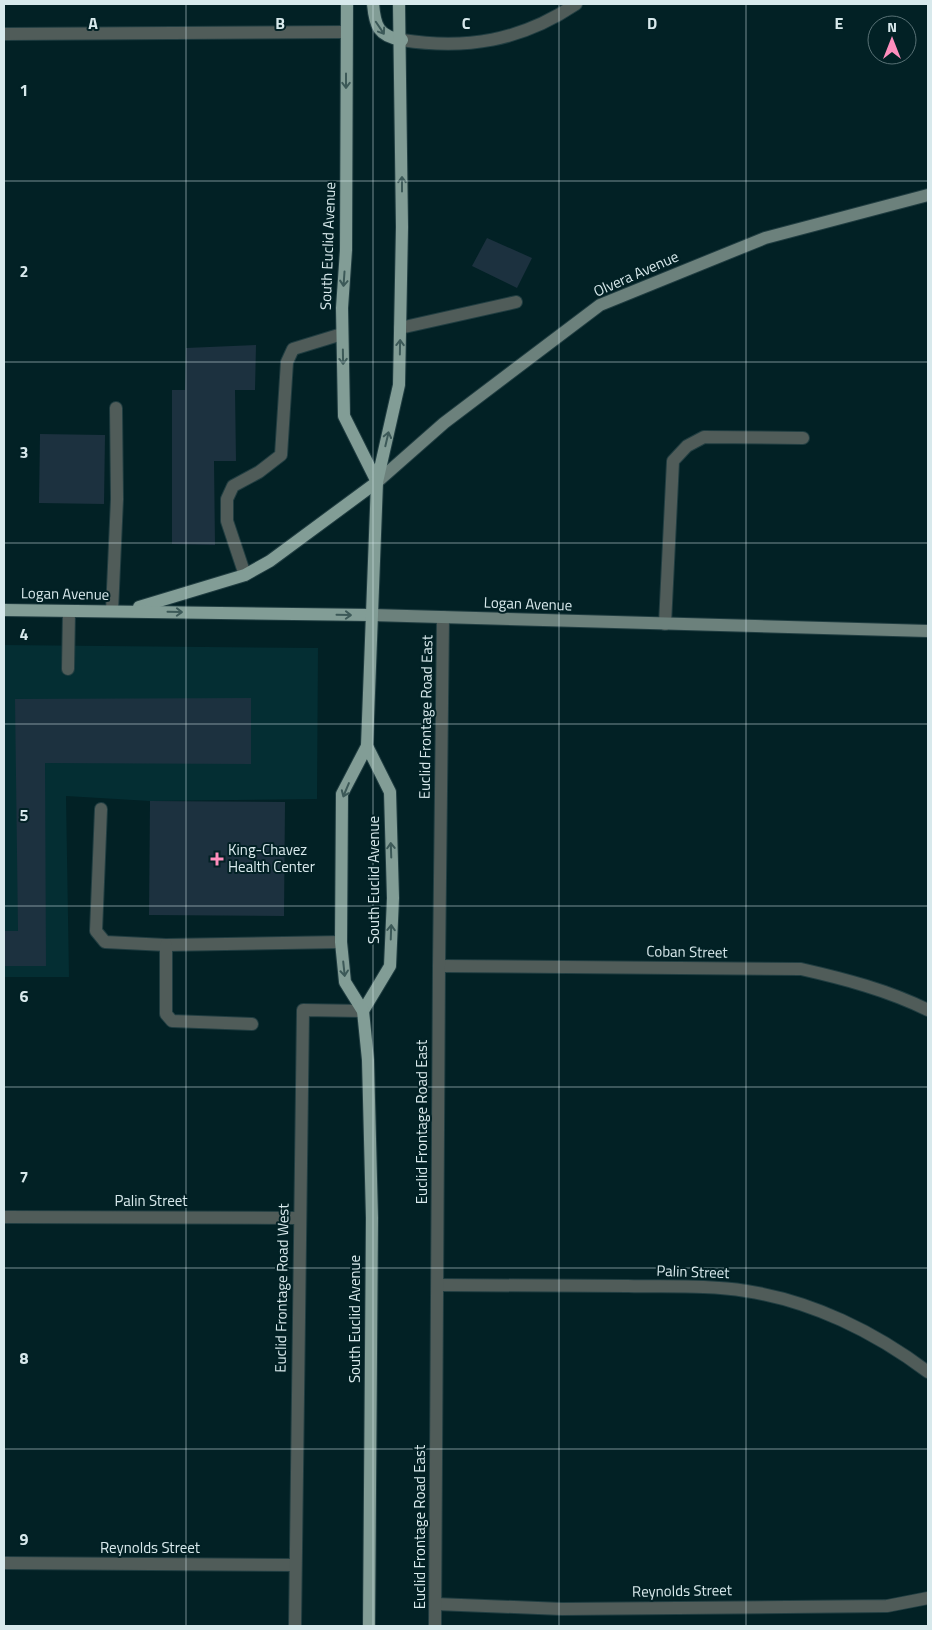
<svg xmlns="http://www.w3.org/2000/svg" width="932" height="1630" viewBox="0 0 932 1630" font-family="'Titillium Web',sans-serif">
<style>
.built{fill:#042e33}
.building{fill:#1c313f}
.lines{fill:none;stroke-linecap:round;stroke-linejoin:round}
.lane-casing{stroke:#203d41;stroke-width:14}
.street-casing{stroke:#203d41;stroke-width:14}
.secondary-casing{stroke:#203d41;stroke-width:14}
.primary-casing{stroke:#203d41;stroke-width:14}
.lane{stroke:#505c59;stroke-width:12}
.street{stroke:#505c59;stroke-width:12}
.secondary{stroke:#6c817c;stroke-width:12}
.primary{stroke:#829d96;stroke-width:12}
.oneway{stroke:#3c5958}
.grid{fill:none;stroke:#d8e9ec;stroke-width:1;stroke-opacity:0.55}
.poi-dot{fill:#fe8ebd;stroke:#022125;stroke-width:2}
.labels{text-anchor:middle;stroke-width:4;stroke-linejoin:round;paint-order:stroke}
.street-label{font-size:15px;fill:#d8e9ec;stroke:#022125}
.poi-label{font-size:15px;fill:#d8e9ec;stroke:#022125;text-anchor:start}
.grid-label{font-size:16px;text-anchor:middle;font-weight:bold;fill:#d8e9ec;stroke:#022125;stroke-width:4;stroke-linejoin:round;paint-order:stroke}
</style>
<rect width="100%" height="100%" fill="#022125"/>
<path class="built" d="M4,645L318,648L317,799L150,801L66,796L69,977H4Z"/>
<g class="building">
<path d="M487,238L532,258L517,288L472,266Z"/>
<path d="M256,345L255,390H235L236,461H214L215,545L172,544V390H185L186,348Z"/>
<path d="M40,434L105,435L104,504L39,503Z"/>
<path d="M251,698V764L45,763L46,966H4V931H18L15,699Z"/>
<path d="M150,801L285,802L284,916L149,915Z"/>
</g>
<g class="lines">
<defs>
<g id="lane">
<path d="M400,328L516,302"/>
<path d="M245,575L227,521V499L233,486L259,472L281,455L287,362L293,349L342,334"/>
<path d="M112,611L117,499L116,408"/>
<path d="M665,624L673,461L687,446L704,437L803,438"/>
<path d="M68,669L69,611"/>
<path d="M101,809L96,931L105,942L166,945L341,942"/>
<path d="M166,945V1014L172,1021L252,1024"/>
</g>
<g id="street">
<path d="M4,34L346,32"/>
<path d="M402,40C466,50 521,41 576,4"/>
<path d="M439,966L801,969C845,979 887,990 928,1010"/>
<path d="M4,1217L298,1218"/>
<path d="M438,1285C502,1285 565,1286 628,1286C667,1287 708,1285 746,1291C812,1301 875,1332 928,1372"/>
<path d="M4,1563L295,1565"/>
<path d="M436,1604L562,1609L887,1606L928,1598"/>
<path d="M295,1626L303,1010L363,1011"/>
<path d="M435,1626L439,966L443,617"/>
</g>
<g id="secondary">
<path d="M377,482L444,423L600,305L765,238L928,195"/>
<path d="M372,615L928,631"/>
</g>
<g id="primary">
<path d="M347,4L346,250L342,308L344,416L377,482"/>
<path d="M373,4C375,26 378,36 402,40"/>
<path d="M139,607L245,575L270,561L377,482"/>
<path d="M4,610L372,615"/>
<path d="M363,1011L390,966L393,898L390,792L367,746"/>
<path d="M369,1626L372,1218L368,1060L363,1011L345,982L341,942L342,794L367,746L377,482L399,385L402,227L399,4"/>
</g>
</defs>
<use href="#lane" class="lane-casing"/>
<use href="#street" class="street-casing"/>
<use href="#secondary" class="secondary-casing"/>
<use href="#primary" class="primary-casing"/>
<use href="#lane" class="lane"/>
<use href="#street" class="street"/>
<use href="#secondary" class="secondary"/>
<use href="#primary" class="primary"/>
</g>
<defs><path id="oneway-shaft" d="M-6 0H5M1.5-3L5.5 0L1.5 3" fill="none" stroke-width="1.6" stroke-linecap="round" stroke-linejoin="round" transform="scale(1.25)"/></defs>
<g class="oneway">
<use href="#oneway-shaft" transform="translate(380 28) rotate(56)"/>
<use href="#oneway-shaft" transform="translate(346 81) rotate(90)"/>
<use href="#oneway-shaft" transform="translate(402 184) rotate(-90)"/>
<use href="#oneway-shaft" transform="translate(344 279) rotate(94)"/>
<use href="#oneway-shaft" transform="translate(400 347) rotate(-89)"/>
<use href="#oneway-shaft" transform="translate(343 357) rotate(89)"/>
<use href="#oneway-shaft" transform="translate(387 439) rotate(-77)"/>
<use href="#oneway-shaft" transform="translate(175 612) rotate(1)"/>
<use href="#oneway-shaft" transform="translate(344 615) rotate(1)"/>
<use href="#oneway-shaft" transform="translate(346 790) rotate(113)"/>
<use href="#oneway-shaft" transform="translate(391 850) rotate(-92)"/>
<use href="#oneway-shaft" transform="translate(391 932) rotate(-88)"/>
<use href="#oneway-shaft" transform="translate(344 969) rotate(84)"/>
</g>
<path class="grid" d="M186,4V1626M373,4V1626M559,4V1626M746,4V1626M4,181H928M4,362H928M4,543H928M4,724H928M4,906H928M4,1087H928M4,1268H928M4,1449H928"/>
<path class="poi-dot" d="M214.5 851.5h5v5h5v5h-5v5h-5v-5h-5v-5h5z"/>
<g class="labels">
<g class="street-label">
<text transform="translate(328 246) rotate(-88)" y="5">South Euclid Avenue</text>
<text transform="translate(636 274) rotate(-24)" y="5">Olvera Avenue</text>
<text transform="translate(65 594) rotate(1)" y="5">Logan Avenue</text>
<text transform="translate(528 604) rotate(2)" y="5">Logan Avenue</text>
<text transform="translate(426 717) rotate(-89)" y="5">Euclid Frontage Road East</text>
<text transform="translate(374 880) rotate(-90)" y="5">South Euclid Avenue</text>
<text transform="translate(687 952) rotate(1)" y="5">Coban Street</text>
<text transform="translate(422 1122) rotate(-90)" y="5">Euclid Frontage Road East</text>
<text x="151" y="1206">Palin Street</text>
<text transform="translate(693 1272) rotate(2)" y="5">Palin Street</text>
<text transform="translate(282 1288) rotate(-89)" y="5">Euclid Frontage Road West</text>
<text transform="translate(355 1319) rotate(-90)" y="5">South Euclid Avenue</text>
<text transform="translate(420 1527) rotate(-90)" y="5">Euclid Frontage Road East</text>
<text x="150" y="1553">Reynolds Street</text>
<text transform="translate(682 1591) rotate(-1)" y="5">Reynolds Street</text>
</g>
<g class="poi-label">
<text x="228" y="855">King-Chavez<tspan x="228" dy="17">Health Center</tspan></text>
</g>
</g>
<g class="grid-label">
<text x="93" y="29">A</text>
<text x="280" y="29">B</text>
<text x="466" y="29">C</text>
<text x="652" y="29">D</text>
<text x="839" y="29">E</text>
<text x="24" y="96">1</text>
<text x="24" y="277">2</text>
<text x="24" y="458">3</text>
<text x="24" y="640">4</text>
<text x="24" y="821">5</text>
<text x="24" y="1002">6</text>
<text x="24" y="1183">7</text>
<text x="24" y="1364">8</text>
<text x="24" y="1545">9</text>
</g>
<rect width="932" height="1630" fill="none" stroke="#d8e9ec" stroke-width="10"/>
<g transform="translate(892 40)"><circle r="24" fill="#022125" stroke="#587175"/>
<path d="M0-4L9 19L0 12L-9 19Z" fill="#fe8ebd"/>
<text y="-8" font-size="14" font-weight="bold" text-anchor="middle" fill="#d8e9ec">N</text>
</g>
</svg>
